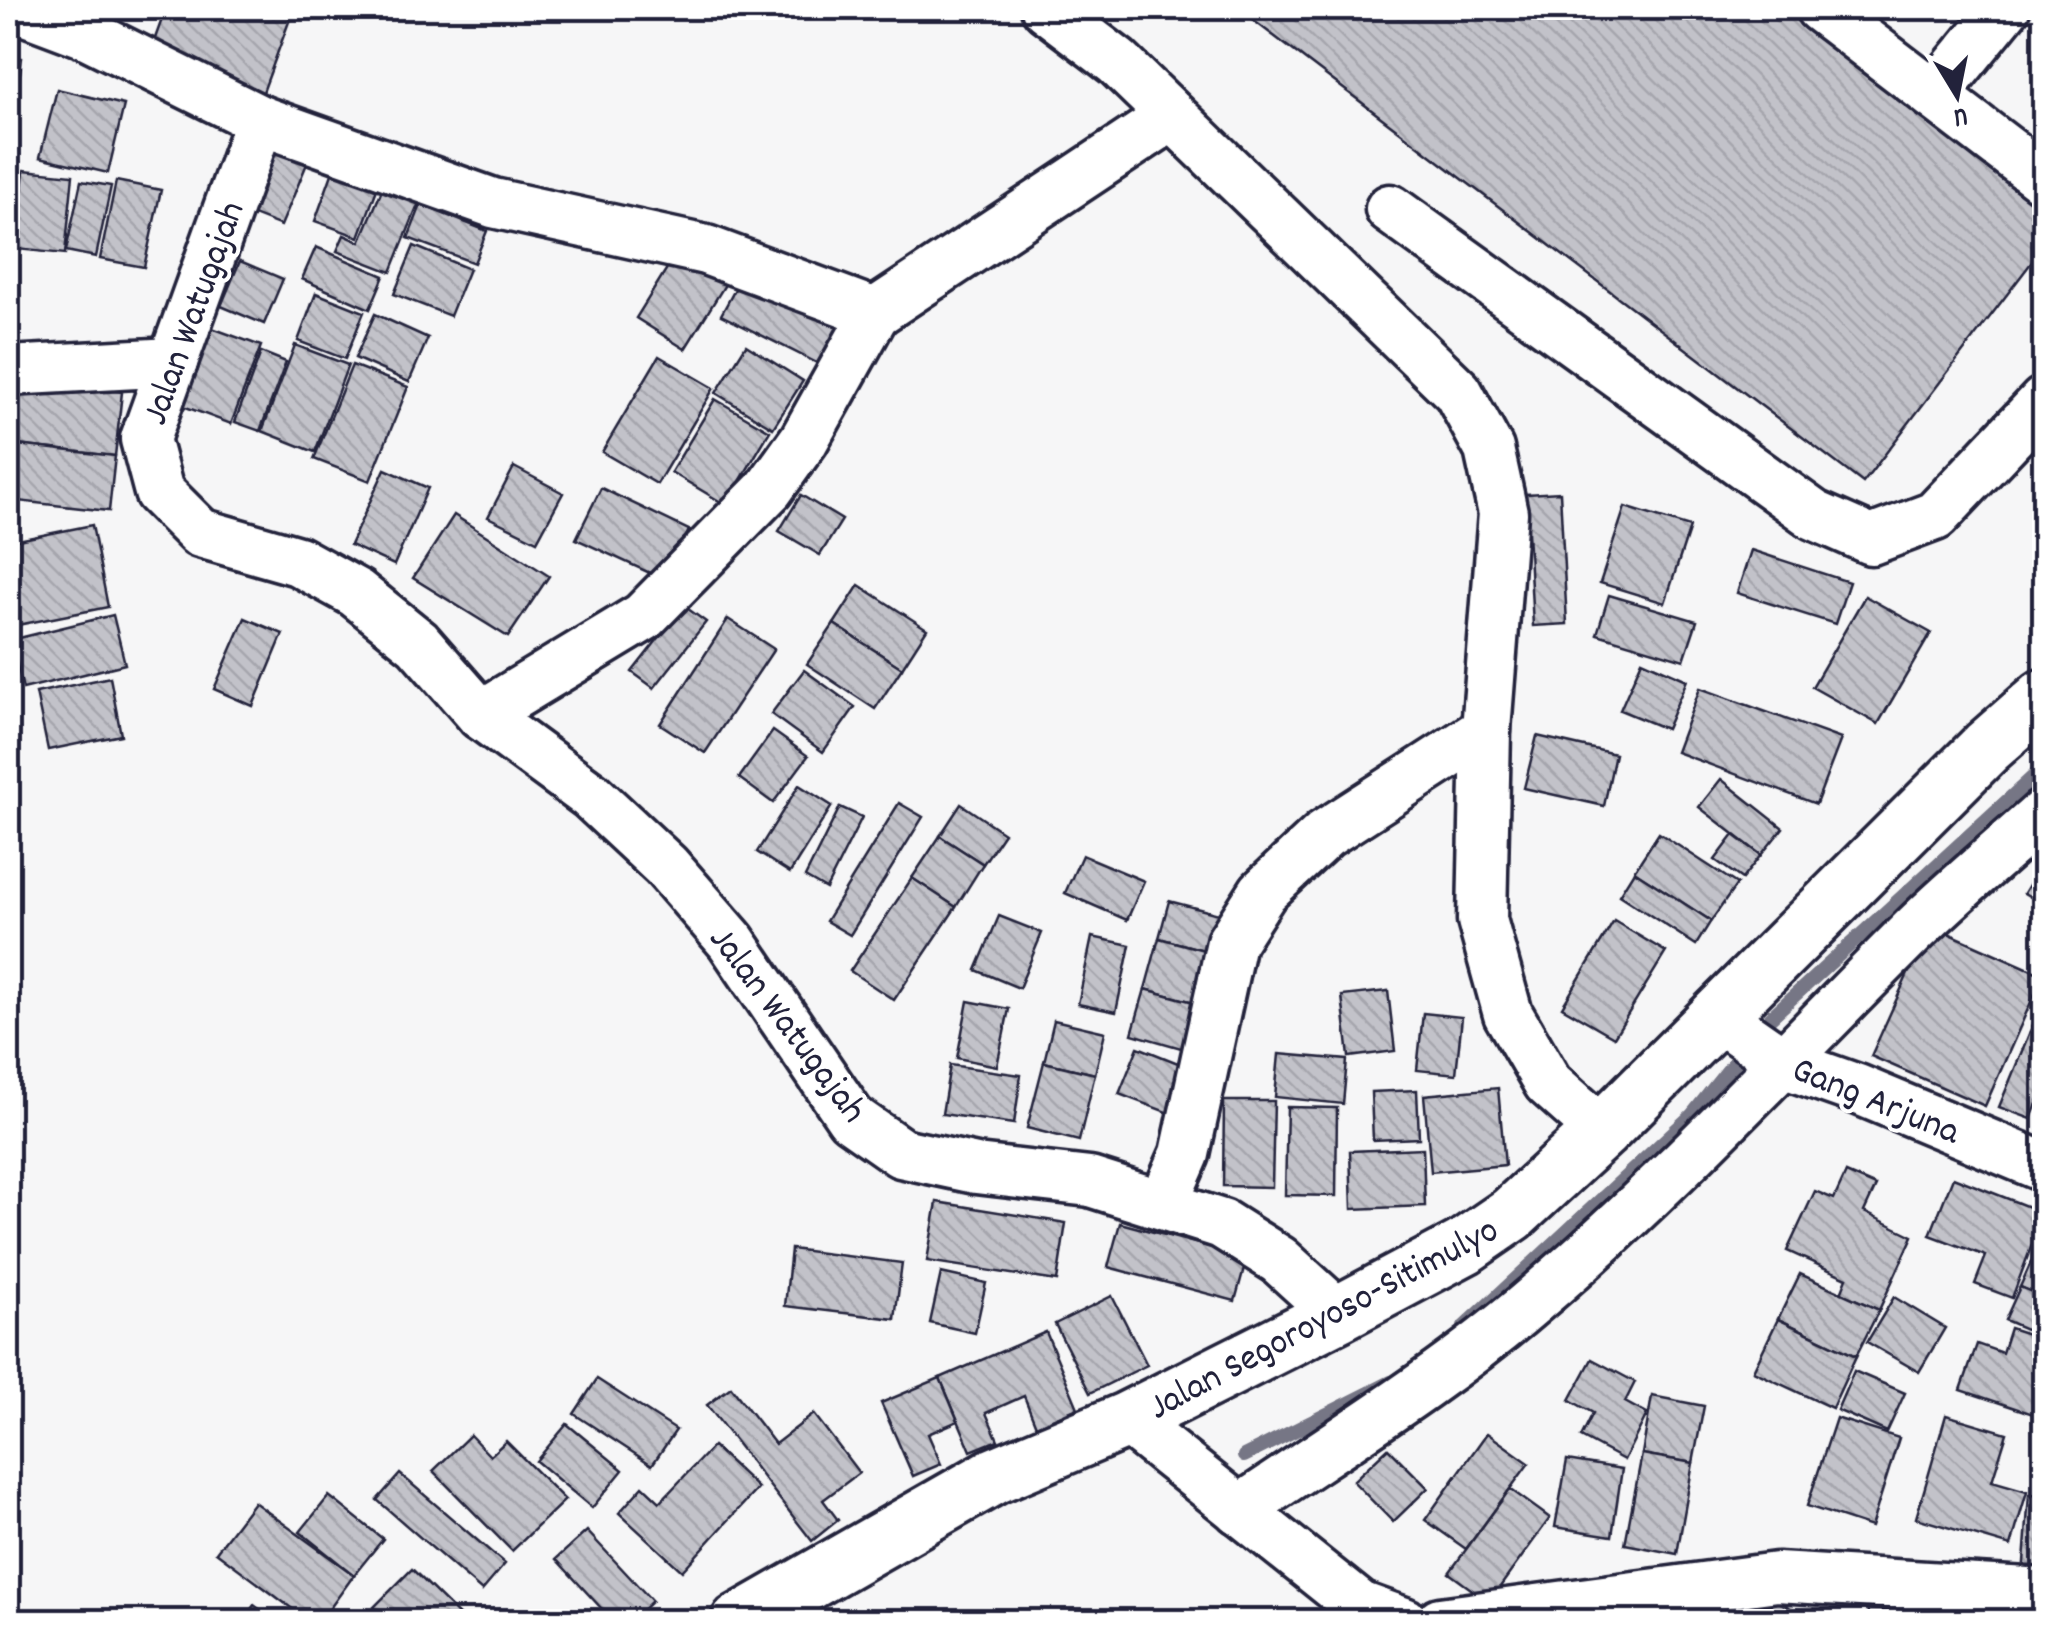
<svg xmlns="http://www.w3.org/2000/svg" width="2052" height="1629" viewBox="0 0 2052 1629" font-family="Dekko,sans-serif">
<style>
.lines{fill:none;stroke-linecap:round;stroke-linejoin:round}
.stream{stroke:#767685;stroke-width:14}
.building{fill:url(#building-back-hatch);stroke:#22223b;stroke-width:2.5}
.minor-casing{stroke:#22223b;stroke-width:55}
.major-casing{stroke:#22223b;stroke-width:62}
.minor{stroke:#fff;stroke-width:48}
.major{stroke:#fff;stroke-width:55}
.labels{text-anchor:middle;stroke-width:8;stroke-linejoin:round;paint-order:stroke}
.street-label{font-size:38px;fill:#22223b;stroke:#fff}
</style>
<defs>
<pattern id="building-back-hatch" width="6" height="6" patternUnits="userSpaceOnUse" patternTransform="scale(2.5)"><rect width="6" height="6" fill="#c2c2c9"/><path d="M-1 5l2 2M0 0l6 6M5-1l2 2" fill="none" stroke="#a6a6ae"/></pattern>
</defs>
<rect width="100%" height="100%" fill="#f6f6f7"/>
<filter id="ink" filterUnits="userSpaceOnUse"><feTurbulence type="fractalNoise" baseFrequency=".01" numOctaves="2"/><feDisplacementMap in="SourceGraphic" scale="20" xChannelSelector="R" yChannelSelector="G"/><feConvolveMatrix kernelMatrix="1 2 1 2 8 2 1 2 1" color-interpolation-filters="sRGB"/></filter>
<g filter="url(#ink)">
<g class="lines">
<g class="stream">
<path d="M1464,1327L1692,1115L1770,1018L2044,767"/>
<path d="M1244,1456L1391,1382"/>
</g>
</g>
<g class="building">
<path d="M166,8H294L262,95L149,55Z"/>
<path d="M1237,8H1803L2044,191V246L1863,483Z"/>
<path d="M8,56L22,58L8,161Z"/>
<path d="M57,89L124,105L108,173L40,157Z"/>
<path d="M267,137L311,154L281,226L238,209Z"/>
<path d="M338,157L383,173L359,237L315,221Z"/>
<path d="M24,170L73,175L65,254L16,249Z"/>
<path d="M387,178L423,193L391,272L337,251L344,235L360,242Z"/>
<path d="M81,181L111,186L96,257L66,251Z"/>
<path d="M116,181L161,190L144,267L100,259Z"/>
<path d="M421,205L487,231L474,263L408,238Z"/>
<path d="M682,244L731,275L685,349L636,318Z"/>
<path d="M414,246L469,269L450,316L394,294Z"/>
<path d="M316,247L384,276L370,309L302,279Z"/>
<path d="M240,261L283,279L264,324L221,306Z"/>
<path d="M746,269L844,318L821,365L721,315Z"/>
<path d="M316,293L364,312L345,359L298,341Z"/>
<path d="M375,314L428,338L409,382L355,358Z"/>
<path d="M212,328L261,346L231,424L183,406Z"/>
<path d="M295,345L348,365L315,452L262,431Z"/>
<path d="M746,345L803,381L773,428L716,393Z"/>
<path d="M261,352L286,362L260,431L235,422Z"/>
<path d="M659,356L714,388L657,484L602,452Z"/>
<path d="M352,365L408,387L370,481L314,459Z"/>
<path d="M12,379L122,392L115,456L8,444Z"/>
<path d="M715,399L770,431L726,505L671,472Z"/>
<path d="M8,444L115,456L109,511L8,500Z"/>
<path d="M514,467L563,493L537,541L488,517Z"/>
<path d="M385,469L428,488L394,565L350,545Z"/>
<path d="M601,488L689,530L665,580L576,539Z"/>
<path d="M1560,492L1567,624L1533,626L1526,494Z"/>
<path d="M801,495L842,520L820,555L779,531Z"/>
<path d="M1625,507L1690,527L1665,603L1600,583Z"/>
<path d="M454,515L549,576L508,637L413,578Z"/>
<path d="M92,525L108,607L8,627V542Z"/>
<path d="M1751,550L1849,582L1835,624L1737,593Z"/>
<path d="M859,585L927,629L902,668L834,624Z"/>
<path d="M1609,595L1697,621L1684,660L1597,634Z"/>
<path d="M1865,596L1931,633L1878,724L1812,687Z"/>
<path d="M684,606L706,622L654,688L632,672Z"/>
<path d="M113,615L125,664L23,689L11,640Z"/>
<path d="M245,618L283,634L253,706L214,689Z"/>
<path d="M728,619L774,649L705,753L660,724Z"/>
<path d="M834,624L902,668L875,709L807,664Z"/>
<path d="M1642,660L1687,680L1666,729L1620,710Z"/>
<path d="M804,670L855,707L823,752L771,714Z"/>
<path d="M110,677L121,735L48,750L36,693Z"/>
<path d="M1700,688L1841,739L1816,804L1676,752Z"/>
<path d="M773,731L808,756L773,803L739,778Z"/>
<path d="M1537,736L1615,754L1604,806L1524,788Z"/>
<path d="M1721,779L1783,828L1761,855L1699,807Z"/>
<path d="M799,785L832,806L790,873L757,852Z"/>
<path d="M899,803L923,817L850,935L826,921Z"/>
<path d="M961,804L1004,833L983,864L940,836Z"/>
<path d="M840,807L862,817L826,889L805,877Z"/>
<path d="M1659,833L1737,884L1711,921L1634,871Z"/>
<path d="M1734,835L1761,855L1742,879L1715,860Z"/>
<path d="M940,836L983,864L956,907L912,878Z"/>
<path d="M1082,855L1144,881L1127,920L1065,893Z"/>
<path d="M2044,860V905L2024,893Z"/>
<path d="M1634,871L1711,921L1696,945L1619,895Z"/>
<path d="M912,878L956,907L894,1000L850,971Z"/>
<path d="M1169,901L1226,916L1215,953L1159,938Z"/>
<path d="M999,916L1042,933L1019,988L976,970Z"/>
<path d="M1614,921L1666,952L1614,1037L1562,1007Z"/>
<path d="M1930,925L2043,975L1985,1106L1871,1056Z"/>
<path d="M1092,937L1130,945L1116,1012L1078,1004Z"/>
<path d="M1159,938L1215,953L1201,1004L1145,989Z"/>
<path d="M1145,989L1201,1004L1188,1050L1132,1034Z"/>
<path d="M1388,991L1395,1051L1349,1057L1342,996Z"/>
<path d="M968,1001L1009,1009L997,1066L957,1058Z"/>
<path d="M2040,1007L2044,1009V1086L2031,1119L1999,1107Z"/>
<path d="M1423,1013L1462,1017L1456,1074L1417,1070Z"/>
<path d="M1054,1020L1105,1032L1095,1074L1044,1062Z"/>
<path d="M1138,1047L1193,1069L1174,1115L1119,1094Z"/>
<path d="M1279,1054L1347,1060L1343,1104L1275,1097Z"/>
<path d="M1044,1062L1095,1074L1079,1141L1027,1128Z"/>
<path d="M950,1065L1021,1075L1014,1124L942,1114Z"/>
<path d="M1498,1088L1505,1165L1431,1172L1424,1095Z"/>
<path d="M1417,1090L1419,1138L1373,1140L1371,1092Z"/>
<path d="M1224,1101H1274L1272,1187L1223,1186Z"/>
<path d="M1287,1107L1337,1108L1336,1196L1285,1195Z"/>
<path d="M1423,1148L1425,1206L1352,1209L1350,1151Z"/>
<path d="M1846,1173L1876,1186L1864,1212L1913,1236L1879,1310L1841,1293L1847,1278L1787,1251L1815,1191L1834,1199Z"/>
<path d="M1953,1177L2044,1213L2012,1298L1975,1284L1986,1256L1930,1235Z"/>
<path d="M937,1202L1066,1223L1057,1281L927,1261Z"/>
<path d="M1120,1223L1247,1257L1235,1301L1108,1267Z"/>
<path d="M2044,1233V1297L2020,1287Z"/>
<path d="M791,1249L902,1263L895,1319L785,1306Z"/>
<path d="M941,1273L986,1283L975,1333L930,1323Z"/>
<path d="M1800,1274L1879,1310L1856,1356L1778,1319Z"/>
<path d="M2020,1287L2044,1297L2042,1336L2005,1320Z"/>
<path d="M1112,1296L1147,1365L1090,1393L1055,1324Z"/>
<path d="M1894,1297L1945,1328L1919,1372L1867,1342Z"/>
<path d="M1778,1319L1856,1356L1832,1408L1753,1371Z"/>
<path d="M2010,1328L2044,1339V1402L2039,1416L1961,1390L1977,1344L2002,1353Z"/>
<path d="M1046,1332L1078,1408L1036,1426L1024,1396L986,1413L998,1440L971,1451L940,1378Z"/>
<path d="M1592,1359L1635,1382L1625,1402L1647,1414L1624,1460L1581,1437L1593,1413L1570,1400Z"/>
<path d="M1854,1371L1905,1393L1887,1432L1837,1410Z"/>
<path d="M940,1378L958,1421L928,1434L941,1464L913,1476L881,1403Z"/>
<path d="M597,1379L676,1430L652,1465L574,1414Z"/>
<path d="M731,1387L775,1444L814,1414L859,1473L823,1500L838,1520L812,1541L707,1405Z"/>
<path d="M1652,1396L1704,1406L1693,1463L1642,1454Z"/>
<path d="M1946,1415L2007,1433L1992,1481L2027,1491L2011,1546L1916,1518Z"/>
<path d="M1836,1418L1899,1438L1871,1527L1807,1506Z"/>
<path d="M567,1424L623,1470L592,1508L536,1461Z"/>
<path d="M1487,1433L1529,1463L1466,1549L1425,1520Z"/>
<path d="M470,1435L490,1456L506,1441L565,1500L512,1551L433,1471Z"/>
<path d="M713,1446L758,1488L682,1571L619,1513L643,1486L660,1502Z"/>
<path d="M1388,1448L1428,1488L1393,1522L1353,1481Z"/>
<path d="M1642,1454L1693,1463L1677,1554L1625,1544Z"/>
<path d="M1567,1460L1622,1469L1612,1536L1555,1527Z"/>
<path d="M400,1474L505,1564L482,1591L377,1500Z"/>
<path d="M1510,1489L1550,1518L1489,1602L1449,1573Z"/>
<path d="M2029,1494L2044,1495V1578L2023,1576Z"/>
<path d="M329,1496L383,1539L354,1575L300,1532Z"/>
<path d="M254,1502L354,1575L320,1622H310L216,1552Z"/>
<path d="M587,1531L652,1601L630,1622H614L556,1559Z"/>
<path d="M412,1569L466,1622H388L374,1607Z"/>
<path d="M1751,1589L1793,1609L1787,1622H1736Z"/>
<path d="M254,1605L277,1622H242Z"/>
<path d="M1868,1609L1918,1612L1917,1622H1867Z"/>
<path d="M1925,1610L1970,1615L1969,1622H1924Z"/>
</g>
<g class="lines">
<defs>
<g id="minor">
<path d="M18,8L87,34L260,120L145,439L159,492L200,533L298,561L356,593L418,643L481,715L590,795L666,866L731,941L851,1118L901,1153L976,1169L1090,1182L1222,1224L1279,1260L1338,1314"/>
<path d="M1046,8L1117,62L1458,392L1489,449L1503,513L1486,730L1482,920L1508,1014L1548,1083L1602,1131"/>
<path d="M1820,8L2044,179"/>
<path d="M1934,95L2005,8"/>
<path d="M260,120L493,203L706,250L875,313"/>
<path d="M1390,209L1814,515L1871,540L1935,516L2044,401"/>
<path d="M8,371L173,362"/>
<path d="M481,715L643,617L769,489L804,440L875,313L1172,116"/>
<path d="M1717,1016L1786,1064L1857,1089L2044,1167"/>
<path d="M1164,1202L1185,1154L1231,942L1263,892L1325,834L1486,730"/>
<path d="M1127,1420L1360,1606L1404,1622"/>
<path d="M1239,1510C1339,1442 1444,1378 1535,1299C1670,1184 1789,1054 1915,929C1956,889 2001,852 2044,813"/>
<path d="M1440,1622L1777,1577L2044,1593"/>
</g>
<path id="major" d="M739,1622L994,1476L1127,1420L1338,1314L1464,1247L1512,1214L1602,1131L1987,747L2044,697"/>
</defs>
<use href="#minor" class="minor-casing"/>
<use href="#major" class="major-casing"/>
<use href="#minor" class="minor"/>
<use href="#major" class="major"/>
</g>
</g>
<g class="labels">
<g class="street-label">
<text transform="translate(191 312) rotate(-70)" y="13">Jalan Watugajah</text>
<text transform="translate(790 1023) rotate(53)" y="13">Jalan Watugajah</text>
<text transform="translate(1877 1098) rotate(22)" y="13">Gang Arjuna</text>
<text transform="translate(1322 1316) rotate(-28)" y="13">Jalan Segoroyoso-Sitimulyo</text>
</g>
</g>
<rect width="2052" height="1629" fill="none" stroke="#fff" stroke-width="40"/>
<rect x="20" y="20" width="2012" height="1589" fill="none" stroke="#22223b" stroke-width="4" filter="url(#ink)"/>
<g transform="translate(1957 95) rotate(170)" stroke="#ffffff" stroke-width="8" paint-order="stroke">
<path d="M0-8L18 38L0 25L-18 38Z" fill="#22223b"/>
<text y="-15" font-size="28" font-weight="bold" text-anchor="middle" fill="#22223b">U</text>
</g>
</svg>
